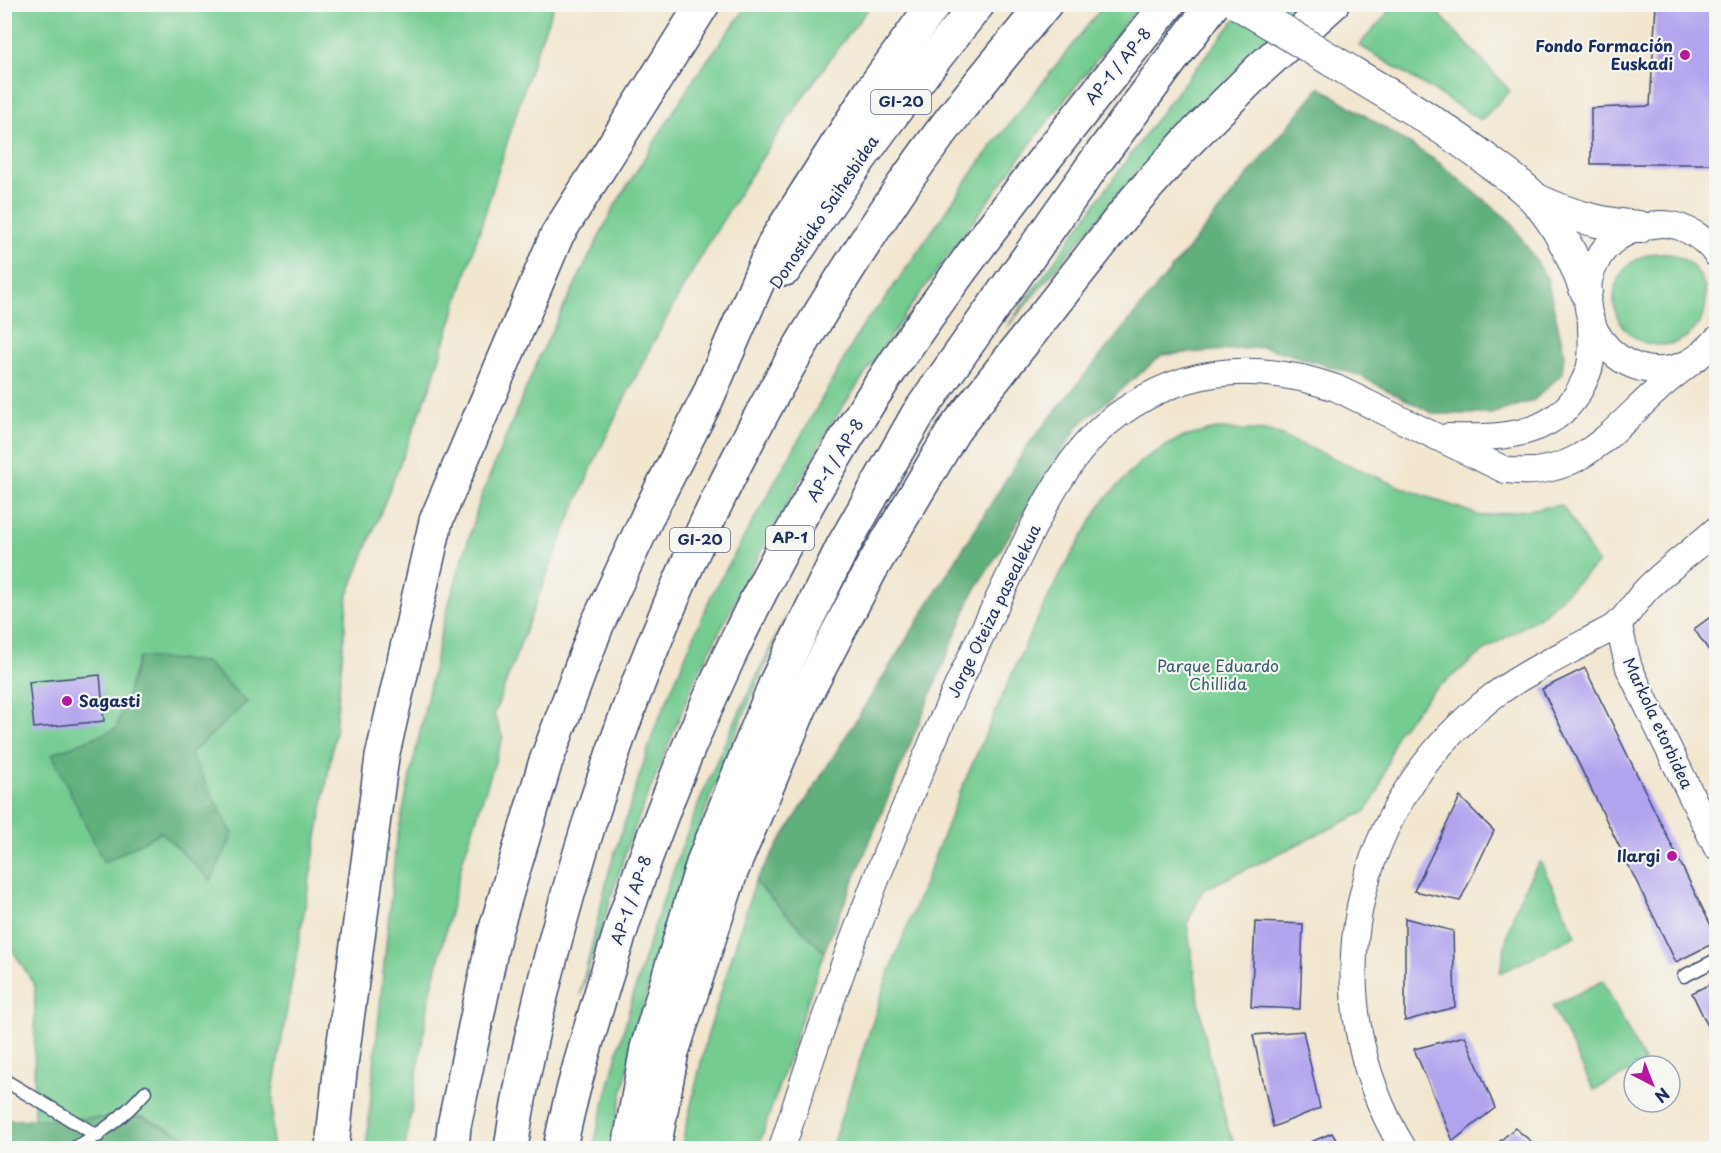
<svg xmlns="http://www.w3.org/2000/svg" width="1721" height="1153" viewBox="0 0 1721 1153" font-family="'Playpen Sans',sans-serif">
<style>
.green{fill:#75cc91;stroke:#487e78;stroke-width:1.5}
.forest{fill:#60b07b;stroke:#3e706c;stroke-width:1.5}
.building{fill:#b1a3ee}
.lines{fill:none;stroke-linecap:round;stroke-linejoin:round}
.service-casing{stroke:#3b4a6f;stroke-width:15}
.minor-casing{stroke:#3b4a6f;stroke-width:28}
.tertiary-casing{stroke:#3b4a6f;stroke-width:34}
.motorway-casing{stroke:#3b4a6f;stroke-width:36}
.service{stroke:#fff;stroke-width:12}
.minor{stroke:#fff;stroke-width:26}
.tertiary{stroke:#fff;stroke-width:32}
.motorway{stroke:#fff;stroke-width:33}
.tertiary-bridge-casing{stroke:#3b4a6f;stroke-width:34;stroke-linecap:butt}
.tertiary-bridge{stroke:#fff;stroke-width:32}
.poi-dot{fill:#b5179e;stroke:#f6f6f2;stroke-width:2}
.labels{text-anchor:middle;stroke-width:4.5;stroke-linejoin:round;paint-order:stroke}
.shield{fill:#f6f6f2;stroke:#5d6b8a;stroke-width:1.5}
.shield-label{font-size:15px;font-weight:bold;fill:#1b2f5e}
.poi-label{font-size:16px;font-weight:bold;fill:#1b2f5e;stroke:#f6f6f2;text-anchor:end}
.street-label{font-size:16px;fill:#1b2f5e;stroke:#f6f6f2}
.park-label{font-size:16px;fill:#365e6d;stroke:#f6f6f2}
</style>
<rect width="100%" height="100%" fill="#f6f6f2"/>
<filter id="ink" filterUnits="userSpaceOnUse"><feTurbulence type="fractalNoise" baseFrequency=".0167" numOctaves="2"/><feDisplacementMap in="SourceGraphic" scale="12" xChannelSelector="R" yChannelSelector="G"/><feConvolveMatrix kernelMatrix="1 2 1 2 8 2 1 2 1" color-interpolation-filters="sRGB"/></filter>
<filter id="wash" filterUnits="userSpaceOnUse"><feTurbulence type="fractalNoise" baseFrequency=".008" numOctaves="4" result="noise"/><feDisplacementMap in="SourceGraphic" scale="24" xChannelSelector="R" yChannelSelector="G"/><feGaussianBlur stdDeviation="1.35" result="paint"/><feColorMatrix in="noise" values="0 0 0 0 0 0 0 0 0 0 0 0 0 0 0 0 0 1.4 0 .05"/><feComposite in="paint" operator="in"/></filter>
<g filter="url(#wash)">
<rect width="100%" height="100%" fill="#f2e6cf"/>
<g class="green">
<path d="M1396,4L1431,5L1510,91L1481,120L1359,45Z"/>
<path d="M5,5H554L534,57L432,382L348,595L335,734L273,1090L272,1148H212L142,1117L34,1120L35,986L5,938Z"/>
<path d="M748,5H871C764,142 672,295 598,454C559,539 526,627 494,715L503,737L463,859L429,1000L405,1148H366L396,843L443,624L482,494L540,355L614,207L695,77Z"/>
<path d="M1104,5H1140L1037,135L911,306L831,424L752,568L693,684L629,842L580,995L609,871L655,728L711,596L865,322L882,303L985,155Z"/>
<path d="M1247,5H1307L1255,51L1137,172L1007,327L1168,103Z"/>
<circle cx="1660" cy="299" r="46"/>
<path d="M1216,429L1270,431L1403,488L1481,516L1562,505L1598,563L1541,616L1488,648L1432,692L1396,734L1379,789L1367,811L1203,890L1187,924L1204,1033L1228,1129L1237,1148H831L886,981L960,792L1028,638L1058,578L1102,503L1142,460L1180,438Z"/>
<path d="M787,614C762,673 736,731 713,790C669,906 634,1027 611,1148H593C620,1038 650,927 692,821C719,750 754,682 787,614Z"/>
<path d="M1540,861L1576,936L1500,973C1508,927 1514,901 1540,861Z"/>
<path d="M755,882L824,952L758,1148H681L707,1037Z"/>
<path d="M1603,981L1645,1064L1634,1066V1070L1594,1090L1552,1006Z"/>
</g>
<g class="forest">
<path d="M1320,87L1438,162L1511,222L1547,278L1564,352L1562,374L1534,400L1492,414H1434L1358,375L1265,347L1162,355L1078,426L972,595L824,952L755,882L1027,446Z"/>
<path d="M139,657L206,662L247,702L190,754L233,834L211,881L161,832L104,863L52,754L116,729Z"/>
<path d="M142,1117L212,1148H5L4,1120Z"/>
</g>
<g id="blocks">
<g class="building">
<path d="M1656,4H1716V164H1591V108L1650,106Z"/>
<path d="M1716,613V661L1694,629Z"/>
<path d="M1585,668L1716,936V942L1676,962L1542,689Z"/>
<path d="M100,675L104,721L34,728L29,682Z"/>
<path d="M1460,797L1494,831L1460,901L1414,891Z"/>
<path d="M1405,918L1453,931L1455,1007L1405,1021Z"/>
<path d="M1255,922L1303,924L1300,1009L1251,1007Z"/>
<path d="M1716,981V1043L1692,993Z"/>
<path d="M1303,1031L1320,1108L1273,1127L1253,1035Z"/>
<path d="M1465,1036L1495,1108L1453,1141L1414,1049Z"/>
<path d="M1515,1128L1539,1148H1492Z"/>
<path d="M1332,1133L1341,1148H1297Z"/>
</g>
</g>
</g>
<g filter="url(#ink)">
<use href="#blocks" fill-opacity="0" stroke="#3b4a6f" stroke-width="1.5"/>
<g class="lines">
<defs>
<g id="service">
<path d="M1684,976L1716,960"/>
<path d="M4,1080L98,1136"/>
<path d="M74,1148C102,1134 124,1116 145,1092"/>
</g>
<g id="minor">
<path d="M1716,254C1703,235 1676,220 1653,225C1628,229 1606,240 1595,264C1564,328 1631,395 1692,361C1702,355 1709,348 1716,340"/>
<path d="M1447,437C1495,438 1552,439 1579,391C1583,383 1589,373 1590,365C1593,352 1591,337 1591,323"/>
<path d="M1618,623L1629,668L1716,846"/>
<path d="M782,1148C841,960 912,776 999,598C1025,544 1059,464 1105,425C1175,367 1251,359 1336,388L1505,470C1576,480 1608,435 1655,392C1666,381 1679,372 1691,362"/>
<path d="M1403,1148C1311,995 1351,806 1492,697C1521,675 1555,659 1586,642C1596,636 1609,631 1618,624C1630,613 1638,597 1650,586C1671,566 1695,549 1716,530"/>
</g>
<g id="tertiary">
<path d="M1341,66C1393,97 1445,127 1492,164C1507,175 1523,186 1535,199C1559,225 1574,259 1586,291"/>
<path d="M1535,199C1571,216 1600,224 1639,227"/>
</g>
<g id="motorway">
<path d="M785,269C844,177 909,89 978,4"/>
<path d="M332,1148L340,1072L382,757L436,521L557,235L703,4"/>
<path d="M452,1148L454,1126L495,932L545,764L597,625L650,511L706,401L775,242L870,93L934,4"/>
<path d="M511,1148C527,1038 556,930 589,824C636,677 695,534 770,399C808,330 851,263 895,197C940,129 993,67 1045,4"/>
<path d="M560,1148C571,1091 589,1033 606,977C671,763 770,546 897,360C981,237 1074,121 1168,4"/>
<path d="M629,1148L647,1048L704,860L777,680L842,548L918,414L1094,164L1213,4"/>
<path d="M654,1148L672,1052L731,872L806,694L871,569L954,430L1136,199L1190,139L1260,69L1332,4"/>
</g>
</defs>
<use href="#service" class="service-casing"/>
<use href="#minor" class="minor-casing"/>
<use href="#tertiary" class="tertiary-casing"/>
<use href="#motorway" class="motorway-casing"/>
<use href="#service" class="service"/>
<use href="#minor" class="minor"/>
<use href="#tertiary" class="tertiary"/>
<use href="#motorway" class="motorway"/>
<defs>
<path id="tertiary-bridge" d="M1239,4L1341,66"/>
</defs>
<use href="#tertiary-bridge" class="tertiary-bridge-casing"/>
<use href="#tertiary-bridge" class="tertiary-bridge"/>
</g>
</g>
<g class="poi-dot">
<circle cx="1685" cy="55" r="6"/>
<circle cx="67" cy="701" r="6"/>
<circle cx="1672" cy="856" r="6"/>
</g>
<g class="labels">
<g class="shield">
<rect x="871" y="90" width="60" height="24" rx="4.5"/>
<rect x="766" y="526" width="48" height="24" rx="4.5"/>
<rect x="670" y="528" width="60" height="24" rx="4.5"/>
</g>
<g class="shield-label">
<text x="901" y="107">GI-20</text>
<text x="790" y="543">AP-1</text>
<text x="700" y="545">GI-20</text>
</g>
<g class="poi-label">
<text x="1673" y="52">Fondo Formación<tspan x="1673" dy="18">Euskadi</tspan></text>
<text x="79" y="707" text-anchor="start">Sagasti</text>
<text x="1660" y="862">Ilargi</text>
</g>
<g class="street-label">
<text transform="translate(1118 66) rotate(-51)" y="6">AP-1 / AP-8</text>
<text transform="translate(824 212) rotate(-56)" y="6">Donostiako Saihesbidea</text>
<text transform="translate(835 460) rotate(-59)" y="6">AP-1 / AP-8</text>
<text transform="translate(994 611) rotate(-64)" y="6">Jorge Oteiza pasealekua</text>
<text transform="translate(1658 723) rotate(65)" y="6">Markola etorbidea</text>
<text transform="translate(631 900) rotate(-71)" y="6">AP-1 / AP-8</text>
</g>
<g class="park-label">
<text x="1218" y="672">Parque Eduardo<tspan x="1218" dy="18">Chillida</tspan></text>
</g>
</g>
<rect width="1721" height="1153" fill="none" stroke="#f6f6f2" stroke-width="24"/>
<g transform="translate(1652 1084) rotate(138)"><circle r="28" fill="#f6f6f2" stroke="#9ea6b7" stroke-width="1.5"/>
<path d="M0-4.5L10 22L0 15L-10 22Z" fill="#b5179e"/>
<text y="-9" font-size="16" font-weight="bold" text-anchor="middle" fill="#1b2f5e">N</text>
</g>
</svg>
